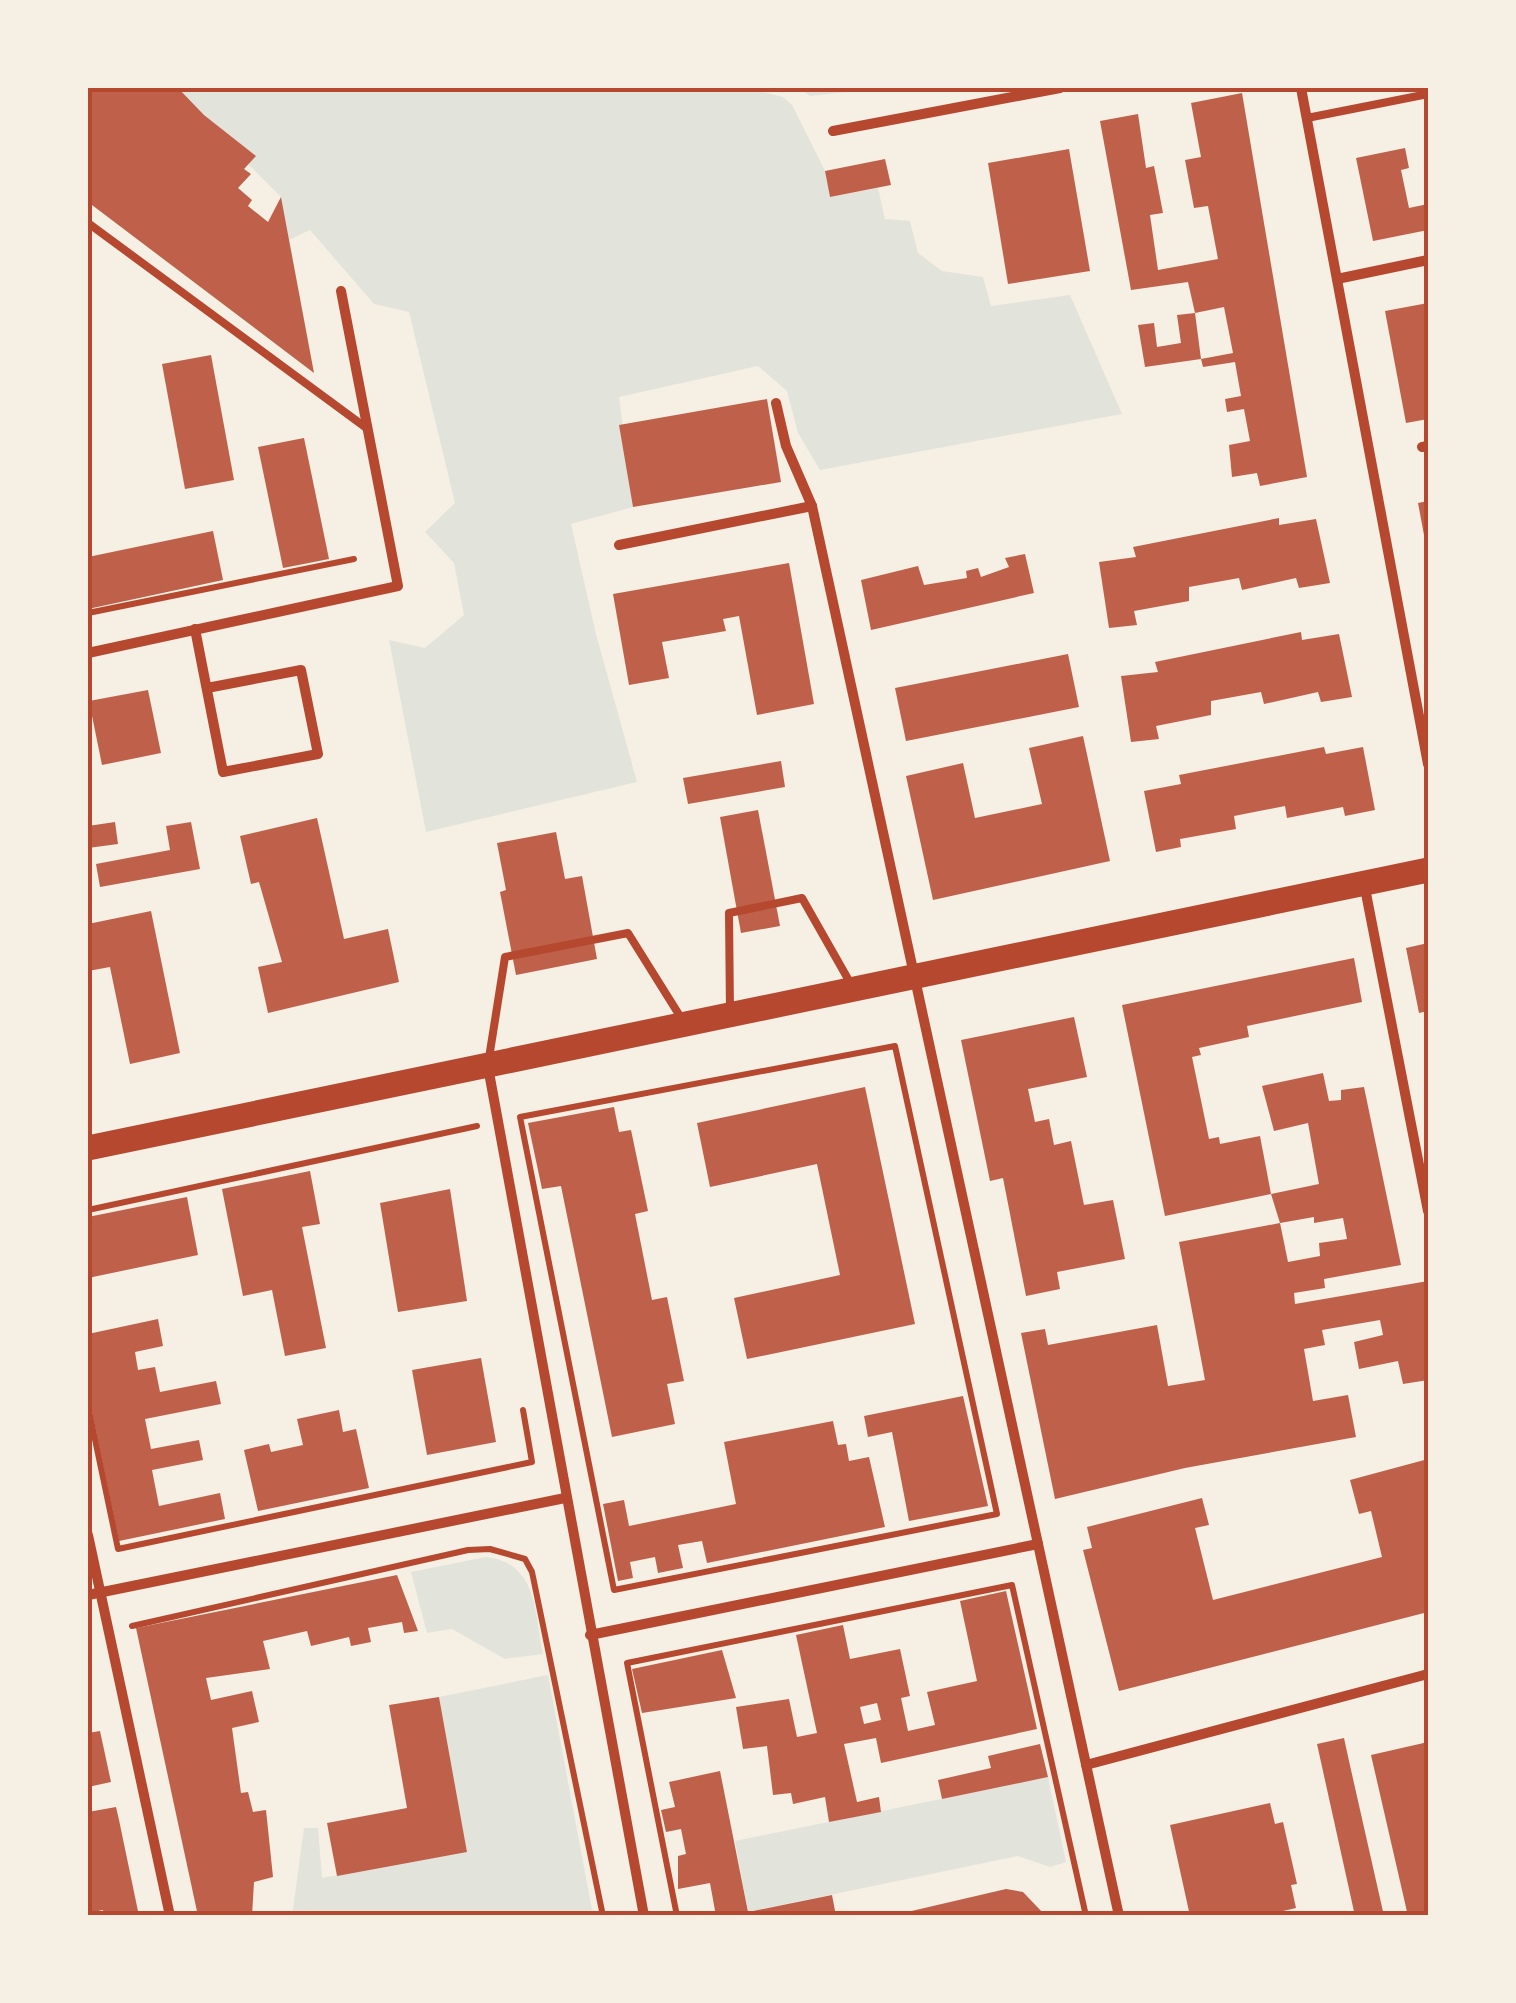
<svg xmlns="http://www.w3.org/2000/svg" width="1516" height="2003" viewBox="0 0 1516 2003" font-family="Spectral,serif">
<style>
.green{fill:#e2e4dc}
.building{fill:#bf614a;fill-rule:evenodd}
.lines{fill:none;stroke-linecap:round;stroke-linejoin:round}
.path{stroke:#b5482f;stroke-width:6}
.service{stroke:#b5482f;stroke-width:8}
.minor{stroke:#b5482f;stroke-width:10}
.primary{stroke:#b5482f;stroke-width:25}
.neatline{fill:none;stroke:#b5482f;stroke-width:4}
</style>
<rect width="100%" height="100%" fill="#f6efe4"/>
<g class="green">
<path d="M178,88H747L783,97L792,105L825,171L830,197L878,188L885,219L910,221L918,253L942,271L983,277L991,306L1070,295L1122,414L820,470L798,433L787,391L758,366L619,397L633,507L571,524L596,634L637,782L426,832L389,640L425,648L464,615L454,563L425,532L455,503L409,312L374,304L310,230L289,240L281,197L248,164L255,155L204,115Z"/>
<path d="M798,88H885L810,96Z"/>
<path d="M486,1557C538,1563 534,1611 543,1654L505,1659L452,1629L427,1633L411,1572Z"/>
<path d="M548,1675L593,1915L292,1916L304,1828H318L322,1878L467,1852L439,1697Z"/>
<path d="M1048,1777L1066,1862L1050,1867L1018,1856L748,1912L735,1841Z"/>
</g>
<g class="building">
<path d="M88,88H178L204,115L256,156L244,169L251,174L238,188L252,200L248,206L268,222L281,197L314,373L88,202Z"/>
<path d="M1242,93L1307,477L1260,486L1257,473L1232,477L1229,445L1250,441L1244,409L1227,412L1225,399L1241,396L1235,362L1203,367L1201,359L1233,353L1224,307L1195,313L1188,282L1131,290L1100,121L1138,114L1146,168L1154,166L1163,213L1150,215L1158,270L1218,259L1208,206L1194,208L1185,160L1201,157L1191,103Z"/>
<path d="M1405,148L1409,168L1401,170L1409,208L1428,204V230L1373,241L1356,158Z"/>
<path d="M1069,149L1090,271L1008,284L988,163Z"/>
<path d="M885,159L891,185L830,197L825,171Z"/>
<path d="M1428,303V419L1406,423L1385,311Z"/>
<path d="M1195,313L1201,359L1145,367L1138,325L1154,323L1157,347L1181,343L1177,315Z"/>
<path d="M211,355L234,480L185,489L162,364Z"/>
<path d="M767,399L781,482L633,507L619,425Z"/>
<path d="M304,438L329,559L283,568L258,447Z"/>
<path d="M1428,501V550L1427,551L1418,503Z"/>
<path d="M1279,518V525L1316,519L1330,583L1299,588L1296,578L1242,590L1239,578L1189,587V601L1134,611L1137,625L1109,628L1099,562L1136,557L1133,547Z"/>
<path d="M213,531L223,580L88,609V557Z"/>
<path d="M1025,554L1034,593L871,630L861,580L918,566L924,585L967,578L966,571L978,568L981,577L1009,567L1005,558Z"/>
<path d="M789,563L814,704L757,715L739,616L723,619L726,631L662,642L669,678L629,685L613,594Z"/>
<path d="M1301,632L1302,640L1339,634L1352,697L1321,702L1318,692L1264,704L1261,692L1211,701V715L1156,726L1159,739L1131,742L1121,676L1158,672L1155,662Z"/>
<path d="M1068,654L1079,707L906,741L895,688Z"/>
<path d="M148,690L161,753L102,765L89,701Z"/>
<path d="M1083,736L1110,861L933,900L906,776L963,763L975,818L1042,804L1029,748Z"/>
<path d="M1324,747L1326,754L1363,747L1375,810L1345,816L1343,807L1287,818L1285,806L1234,816L1236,829L1180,839L1181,847L1156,852L1144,791L1181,784L1179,775Z"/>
<path d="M781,761L785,787L688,804L683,778Z"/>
<path d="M758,810L780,926L741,933L720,817Z"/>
<path d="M317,818L344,939L388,929L399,982L268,1013L258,967L282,962L259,882L251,884L240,836Z"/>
<path d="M115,822L118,844L88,848V826Z"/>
<path d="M191,822L200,869L100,887L96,864L170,850L166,826Z"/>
<path d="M556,832L565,879L582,876L597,959L516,975L500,892L506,890L497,843Z"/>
<path d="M151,911L180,1053L130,1064L110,967L88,971V924Z"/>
<path d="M1428,943V1011L1419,1013L1406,948Z"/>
<path d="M1354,958L1362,1002L1247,1026L1249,1037L1199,1048L1201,1055L1192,1057L1209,1139L1219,1137L1220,1144L1260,1136L1271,1194L1319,1184L1308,1123L1274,1131L1262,1086L1323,1073L1329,1101L1341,1100V1090L1364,1087L1401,1265L1324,1279L1325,1288L1294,1293L1295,1304L1428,1281V1380L1403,1384L1398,1361L1359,1369L1354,1342L1383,1335L1380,1320L1322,1330L1325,1345L1304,1349L1313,1401L1348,1395L1356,1437L1185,1468L1055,1499L1021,1333L1045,1329L1048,1345L1157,1325L1168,1386L1205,1380L1179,1242L1280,1223L1288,1262L1320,1256L1319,1243L1347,1239L1343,1218L1314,1223V1217L1280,1223L1271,1194L1165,1216L1122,1005Z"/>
<path d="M1074,1017L1087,1077L1028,1089L1035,1122L1049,1119L1054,1145L1071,1141L1084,1205L1113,1200L1125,1259L1057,1272L1060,1289L1026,1296L1003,1178L990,1181L961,1040Z"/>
<path d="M865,1087L915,1324L747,1359L734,1298L840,1275L817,1164L710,1187L697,1123Z"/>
<path d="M614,1107L619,1132L631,1130L648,1211L635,1214L652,1300L667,1297L684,1381L667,1384L675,1424L612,1437L561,1186L542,1189L528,1123Z"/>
<path d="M310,1171L320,1224L302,1227L326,1348L285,1356L272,1290L243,1296L222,1189Z"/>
<path d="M450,1189L467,1301L398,1312L380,1203Z"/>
<path d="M187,1197L198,1255L88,1278V1217Z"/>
<path d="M158,1319L163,1346L135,1352L138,1370L155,1367L160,1392L216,1381L221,1404L145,1419L151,1449L199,1440L203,1460L152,1470L159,1506L220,1493L225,1519L119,1541L88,1393V1334Z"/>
<path d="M481,1358L496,1442L427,1455L412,1370Z"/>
<path d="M963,1396L988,1506L909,1521L892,1432L868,1437L864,1416Z"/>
<path d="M339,1410L343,1432L356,1429L369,1488L258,1511L244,1450L269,1444L271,1452L303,1445L297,1419Z"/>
<path d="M833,1421L838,1445L846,1444L849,1461L869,1457L885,1527L707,1563L702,1541L678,1545L683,1568L658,1573L655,1557L630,1562L633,1578L618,1581L603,1504L624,1500L629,1526L736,1504L724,1442Z"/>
<path d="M1428,1459V1612L1119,1691L1083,1550L1092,1548L1087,1527L1202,1498L1209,1525L1195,1528L1213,1600L1382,1557L1371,1511L1359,1514L1350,1480Z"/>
<path d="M397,1575L418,1631L404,1633L402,1622L368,1628L371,1642L351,1646L349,1637L311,1646L307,1631L263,1641L270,1669L206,1678L211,1700L252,1691L259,1722L232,1728L241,1793L248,1792L253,1812L266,1810L273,1877L254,1882L252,1916H198L136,1628Z"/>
<path d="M1006,1591L1037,1729L881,1763L876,1738L844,1744L857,1802L879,1797L881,1812L829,1822L825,1797L793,1804L791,1793L773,1795L767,1746L743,1749L736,1707L789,1699L797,1737L817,1733L796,1635L843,1625L850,1659L900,1649L910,1696L901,1698L908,1731L935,1725L927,1692L977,1681L960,1601ZM877,1703L881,1720L864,1724L860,1707Z"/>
<path d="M722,1650L736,1698L642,1713L632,1669Z"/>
<path d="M439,1697L467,1852L337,1876L327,1823L407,1808L389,1705Z"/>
<path d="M100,1731L111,1782L88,1787V1733Z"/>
<path d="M1344,1738L1349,1761L1384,1916H1355L1317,1744Z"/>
<path d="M1428,1742V1916H1408L1371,1755Z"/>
<path d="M1040,1744L1048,1777L942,1799L938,1780L991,1768L988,1756Z"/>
<path d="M720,1771L748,1912L832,1895L836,1916H716L710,1883L678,1889V1856L686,1854L681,1829L666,1832L661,1810L675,1807L669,1782Z"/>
<path d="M1270,1803L1275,1824L1283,1822L1297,1884L1291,1885L1296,1908L1261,1916H1190L1170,1825Z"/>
<path d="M116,1807L119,1820L139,1916H104L103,1910L88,1913V1812Z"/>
<path d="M1006,1889L1023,1892L1043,1913L890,1916Z"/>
</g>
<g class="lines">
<g class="path">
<path d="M88,613L354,559"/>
<path d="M895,1046L997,1514L614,1590L520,1117Z"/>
<path d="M88,1210L477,1126"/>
<path d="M88,1406L118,1549L532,1462L523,1410"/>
<path d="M132,1626L468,1550L490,1549L525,1559L532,1572L603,1916"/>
<path d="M677,1916L627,1663L1012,1585L1086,1916"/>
</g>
<g class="service">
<path d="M1307,118L1428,94"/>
<path d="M88,223L365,427"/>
<path d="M730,1013L729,913L802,898L852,986"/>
<path d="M489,1058L505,957L628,933L683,1021"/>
</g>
<g class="minor">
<path d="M1301,88L1428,764"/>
<path d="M833,131L1060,88"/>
<path d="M1337,279L1428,260"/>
<path d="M776,403L786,446L812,506L1119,1916"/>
<path d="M1422,447L1428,446"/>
<path d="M619,545L812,506"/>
<path d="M195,629L223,772L318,754L301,670L207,688"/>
<path d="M88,653L398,586L341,291"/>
<path d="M1364,883L1428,1211"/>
<path d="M488,1067L644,1916"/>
<path d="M88,1535L170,1916"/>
<path d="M88,1595L565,1498"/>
<path d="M590,1635L1038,1544"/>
<path d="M1086,1765L1428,1674"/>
</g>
<path class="primary" d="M88,1148L1428,870"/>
</g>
<rect width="1516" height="2003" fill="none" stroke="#f6efe4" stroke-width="180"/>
<rect x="90" y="90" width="1336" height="1823" class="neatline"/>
</svg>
